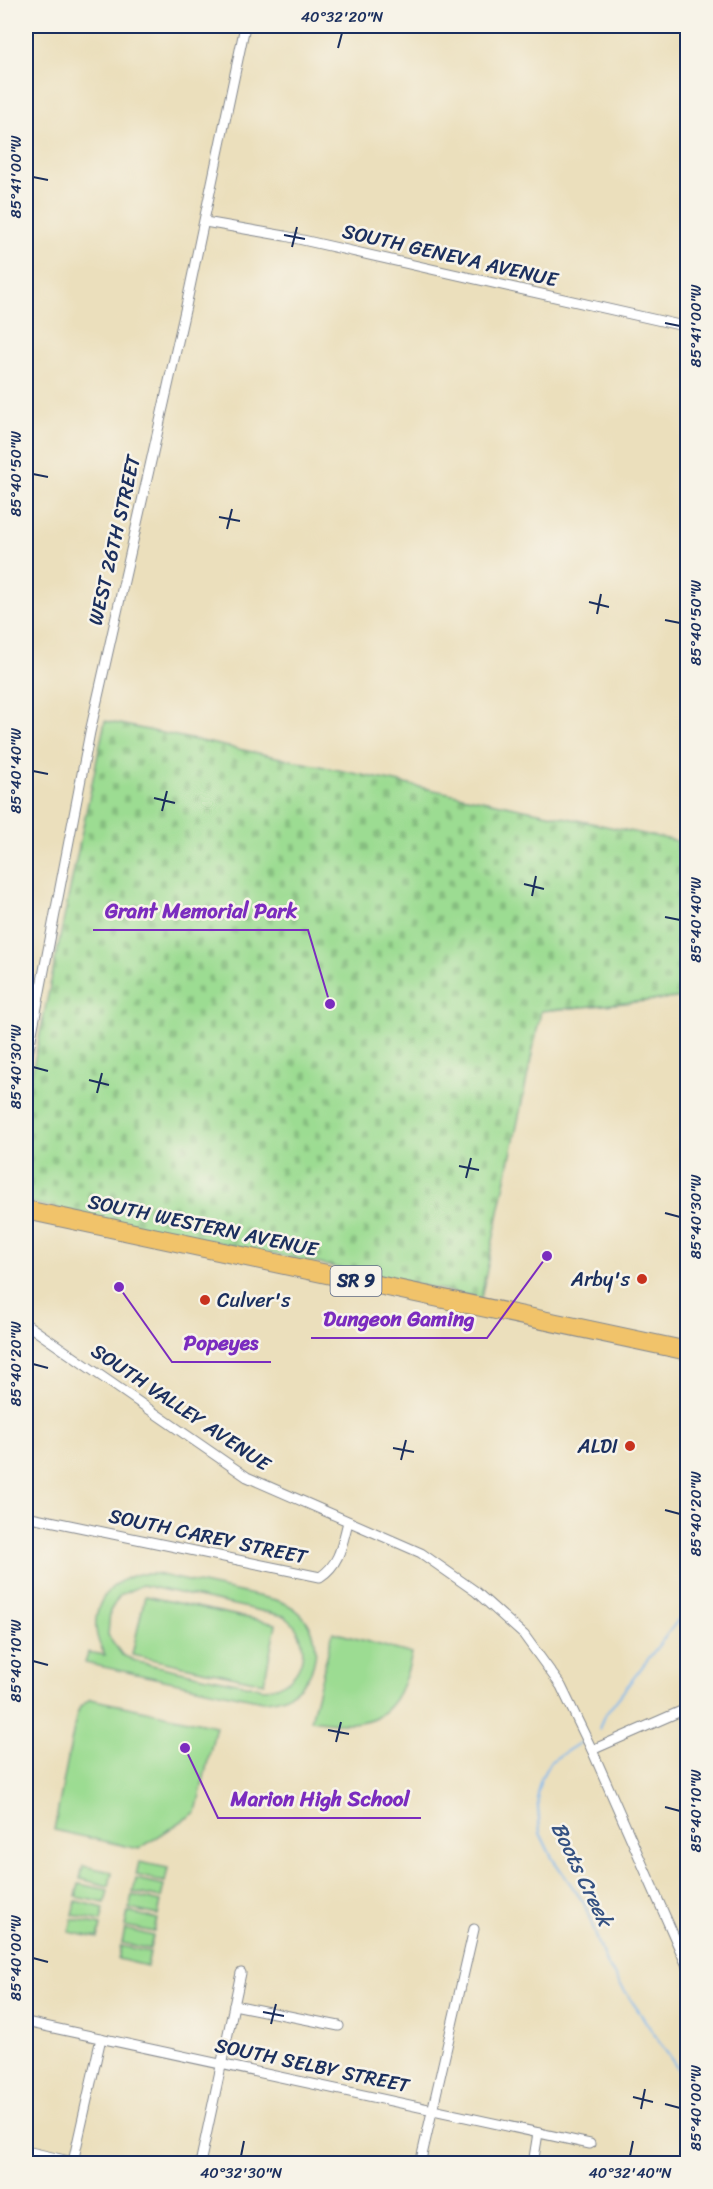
<svg xmlns="http://www.w3.org/2000/svg" width="713" height="2189" viewBox="0 0 713 2189" font-family="Sriracha,sans-serif">
<style>
.cemetery{fill:url(#cemetery-stones);stroke:#5c8678;stroke-width:1.5}
.pitch{fill:#9cdc92;stroke:#5c8678;stroke-width:1.5;fill-rule:evenodd}
.lines{fill:none;stroke-linecap:round;stroke-linejoin:round}
.stream{stroke:#7db7ee;stroke-width:2}
.street-casing{stroke:#83878d;stroke-width:11}
.highway-casing{stroke:#83878d;stroke-width:20}
.street{stroke:#fff;stroke-width:9}
.highway{stroke:#f1c36a;stroke-width:18}
.ticks{fill:none;stroke:#1b2f5e;stroke-width:2}
.poi-dot{fill:#c8321e;stroke:#f7f3e8;stroke-width:2}
.labels{text-anchor:middle;stroke-width:5;stroke-linejoin:round;paint-order:stroke}
.shield{fill:#f7f3e8;stroke:#5d6a87;stroke-width:1.5}
.shield-label{font-size:18px;font-weight:bold;fill:#1b2f5e}
.street-label{font-size:20px;fill:#1b2f5e;stroke:#f7f3e8}
.poi-label{font-size:20px;fill:#1b2f5e;stroke:#f7f3e8;text-anchor:end}
.water-label{font-size:21px;font-style:italic;fill:#345182;stroke:#f7f3e8}
.leader{fill:none;stroke:#7b2cbf;stroke-width:2}
.callout-dot{fill:#7b2cbf;stroke:#f7f3e8;stroke-width:2}
.callout-label{font-size:21px;text-anchor:middle;font-weight:bold;fill:#7b2cbf;stroke:#f7f3e8;stroke-width:5;stroke-linejoin:round;paint-order:stroke}
.neatline{fill:none;stroke:#1b2f5e;stroke-width:2}
.ticks-label{font-size:15px;text-anchor:middle;fill:#1b2f5e}
</style>
<defs>
<pattern id="cemetery-stones" width="16" height="16" patternUnits="userSpaceOnUse" patternTransform="scale(1.5)"><rect width="16" height="16" fill="#9cdc92"/><path d="M2 7V4a2 2 0 0 1 4 0v3zM10 15v-3a2 2 0 0 1 4 0v3z" fill="#86bd80"/></pattern>
</defs>
<rect width="100%" height="100%" fill="#f7f3e8"/>
<filter id="ink" filterUnits="userSpaceOnUse"><feTurbulence type="fractalNoise" baseFrequency=".0167" numOctaves="2"/><feDisplacementMap in="SourceGraphic" scale="12" xChannelSelector="R" yChannelSelector="G"/><feConvolveMatrix kernelMatrix="1 2 1 2 8 2 1 2 1" color-interpolation-filters="sRGB"/></filter>
<filter id="wash" filterUnits="userSpaceOnUse"><feTurbulence type="fractalNoise" baseFrequency=".008" numOctaves="4" result="noise"/><feDisplacementMap in="SourceGraphic" scale="24" xChannelSelector="R" yChannelSelector="G"/><feGaussianBlur stdDeviation="1.35" result="paint"/><feColorMatrix in="noise" values="0 0 0 0 0 0 0 0 0 0 0 0 0 0 0 0 0 1.4 0 .05"/><feComposite in="paint" operator="in"/></filter>
<g filter="url(#wash)">
<rect width="100%" height="100%" fill="#ebdfbc"/>
<path class="cemetery" d="M105,721L687,843V997L541,1011L481,1298L26,1202V1101Z"/>
<g class="pitch">
<path d="M139,1574H156L276,1600C336,1618 325,1700 262,1701L85,1663L88,1652L105,1655C84,1621 100,1583 139,1574ZM142,1585L284,1616C317,1639 304,1687 264,1689L138,1662L122,1655L108,1635L110,1611L120,1595Z"/>
<path d="M145,1596L276,1624L264,1683L132,1655Z"/>
<path d="M333,1632L412,1654C397,1718 375,1730 311,1720Z"/>
<path d="M90,1699L216,1726L196,1812L139,1849L54,1830L76,1717L80,1707Z"/>
<path d="M139,1862L168,1868L165,1882L136,1875Z"/>
<path d="M83,1866L112,1872L109,1886L80,1879Z"/>
<path d="M136,1879L164,1885L161,1898L133,1892Z"/>
<path d="M79,1884L108,1890L105,1903L76,1897Z"/>
<path d="M132,1895L161,1902L158,1915L129,1909Z"/>
<path d="M76,1901L104,1908L101,1921L73,1915Z"/>
<path d="M128,1912L157,1919L154,1932L125,1926Z"/>
<path d="M72,1919L101,1925L98,1938L69,1932Z"/>
<path d="M125,1929L153,1936L150,1949L122,1943Z"/>
<path d="M121,1946L150,1952L147,1966L118,1959Z"/>
</g>
<g class="lines">
<g class="stream">
<path d="M599,1729L603,1718L688,1607"/>
<path d="M581,1742L550,1762L541,1778L537,1794L540,1833L552,1858L584,1903L606,1963L688,2084"/>
</g>
</g>
</g>
<g filter="url(#ink)">
<g class="lines">
<defs>
<g id="street">
<path d="M205,222L285,236L688,327"/>
<path d="M26,1064L90,732L186,306L245,26"/>
<path d="M26,1324L247,1477L421,1553L475,1591L524,1635L561,1686L592,1750L688,1968"/>
<path d="M26,1516L320,1577C340,1564 342,1544 348,1522"/>
<path d="M592,1750L688,1708"/>
<path d="M234,2005L339,2026"/>
<path d="M26,2022L590,2144"/>
<path d="M26,2151L82,2164"/>
<path d="M73,2162L101,2038"/>
<path d="M200,2164L241,1973"/>
<path d="M420,2164L474,1929"/>
<path d="M533,2164L538,2133"/>
</g>
<path id="highway" d="M26,1210L688,1351"/>
</defs>
<use href="#street" class="street-casing"/>
<use href="#highway" class="highway-casing"/>
<use href="#street" class="street"/>
<use href="#highway" class="highway"/>
</g>
</g>
<path class="ticks" d="M338,48L342,33M33,177L48,180M284,235L305,239M292,247L297,227M665,323L680,326M33,474L48,477M219,517L240,521M227,529L232,509M589,602L609,607M597,614L601,594M665,620L680,623M33,771L48,774M154,798L175,803M162,811L167,791M524,884L544,889M532,896L536,876M665,917L680,920M33,1067L48,1071M89,1080L109,1085M97,1093L102,1073M459,1166L479,1170M466,1178L471,1158M665,1213L680,1217M33,1364L48,1368M393,1448L414,1452M401,1460L406,1440M665,1510L680,1514M33,1661L48,1665M328,1730L349,1734M336,1742L341,1722M665,1807L680,1811M33,1958L48,1962M263,2012L284,2016M271,2024L276,2004M633,2097L653,2102M665,2104L680,2108M641,2109L645,2089M241,2156L244,2141M630,2156L633,2141"/>
<g class="poi-dot">
<circle cx="642" cy="1279" r="6"/>
<circle cx="205" cy="1300" r="6"/>
<circle cx="630" cy="1446" r="6"/>
</g>
<g class="labels">
<rect class="shield" x="330.5" y="1266" width="51" height="30" rx="4.5"/>
<g class="shield-label">
<text x="356" y="1287">SR 9</text>
</g>
<g class="street-label">
<text transform="translate(450 255) rotate(13)" y="7">SOUTH GENEVA AVENUE</text>
<text transform="translate(114 540) rotate(-77)" y="7">WEST 26TH STREET</text>
<text transform="translate(203 1225) rotate(12)" y="7">SOUTH WESTERN AVENUE</text>
<text transform="translate(181 1407) rotate(34)" y="7">SOUTH VALLEY AVENUE</text>
<text transform="translate(208 1536) rotate(12)" y="7">SOUTH CAREY STREET</text>
<text transform="translate(312 2065) rotate(12)" y="7">SOUTH SELBY STREET</text>
</g>
<g class="poi-label">
<text x="630" y="1286">Arby's</text>
<text x="217" y="1307" text-anchor="start">Culver's</text>
<text x="618" y="1453">ALDI</text>
</g>
<g class="water-label">
<text transform="translate(582 1874) rotate(64)" y="7">Boots Creek</text>
</g>
</g>
<path class="leader" d="M330 1004L308 930H93M547 1256L487 1338H311M119 1287L172 1362H271M185 1748L218 1818H421"/>
<g class="callout-dot">
<circle cx="330" cy="1004" r="6"/>
<circle cx="547" cy="1256" r="6"/>
<circle cx="119" cy="1287" r="6"/>
<circle cx="185" cy="1748" r="6"/>
</g>
<g class="callout-label">
<text x="201" y="918">Grant Memorial Park</text>
<text x="399" y="1326">Dungeon Gaming</text>
<text x="221" y="1350">Popeyes</text>
<text x="320" y="1806">Marion High School</text>
</g>
<rect width="713" height="2189" fill="none" stroke="#f7f3e8" stroke-width="66"/>
<rect x="33" y="33" width="647" height="2123" class="neatline"/>
<g class="ticks-label">
<text x="342" y="22">40°32'20"N</text>
<text transform="translate(16 177) rotate(-90)" y="5">85°41'00"W</text>
<text transform="translate(696 326) rotate(-90)" y="5">85°41'00"W</text>
<text transform="translate(16 474) rotate(-90)" y="5">85°40'50"W</text>
<text transform="translate(696 623) rotate(-90)" y="5">85°40'50"W</text>
<text transform="translate(16 771) rotate(-90)" y="5">85°40'40"W</text>
<text transform="translate(696 920) rotate(-90)" y="5">85°40'40"W</text>
<text transform="translate(16 1067) rotate(-90)" y="5">85°40'30"W</text>
<text transform="translate(696 1217) rotate(-90)" y="5">85°40'30"W</text>
<text transform="translate(16 1364) rotate(-90)" y="5">85°40'20"W</text>
<text transform="translate(696 1514) rotate(-90)" y="5">85°40'20"W</text>
<text transform="translate(16 1661) rotate(-90)" y="5">85°40'10"W</text>
<text transform="translate(696 1811) rotate(-90)" y="5">85°40'10"W</text>
<text transform="translate(16 1958) rotate(-90)" y="5">85°40'00"W</text>
<text transform="translate(696 2108) rotate(-90)" y="5">85°40'00"W</text>
<text x="241" y="2178">40°32'30"N</text>
<text x="630" y="2178">40°32'40"N</text>
</g>
</svg>
